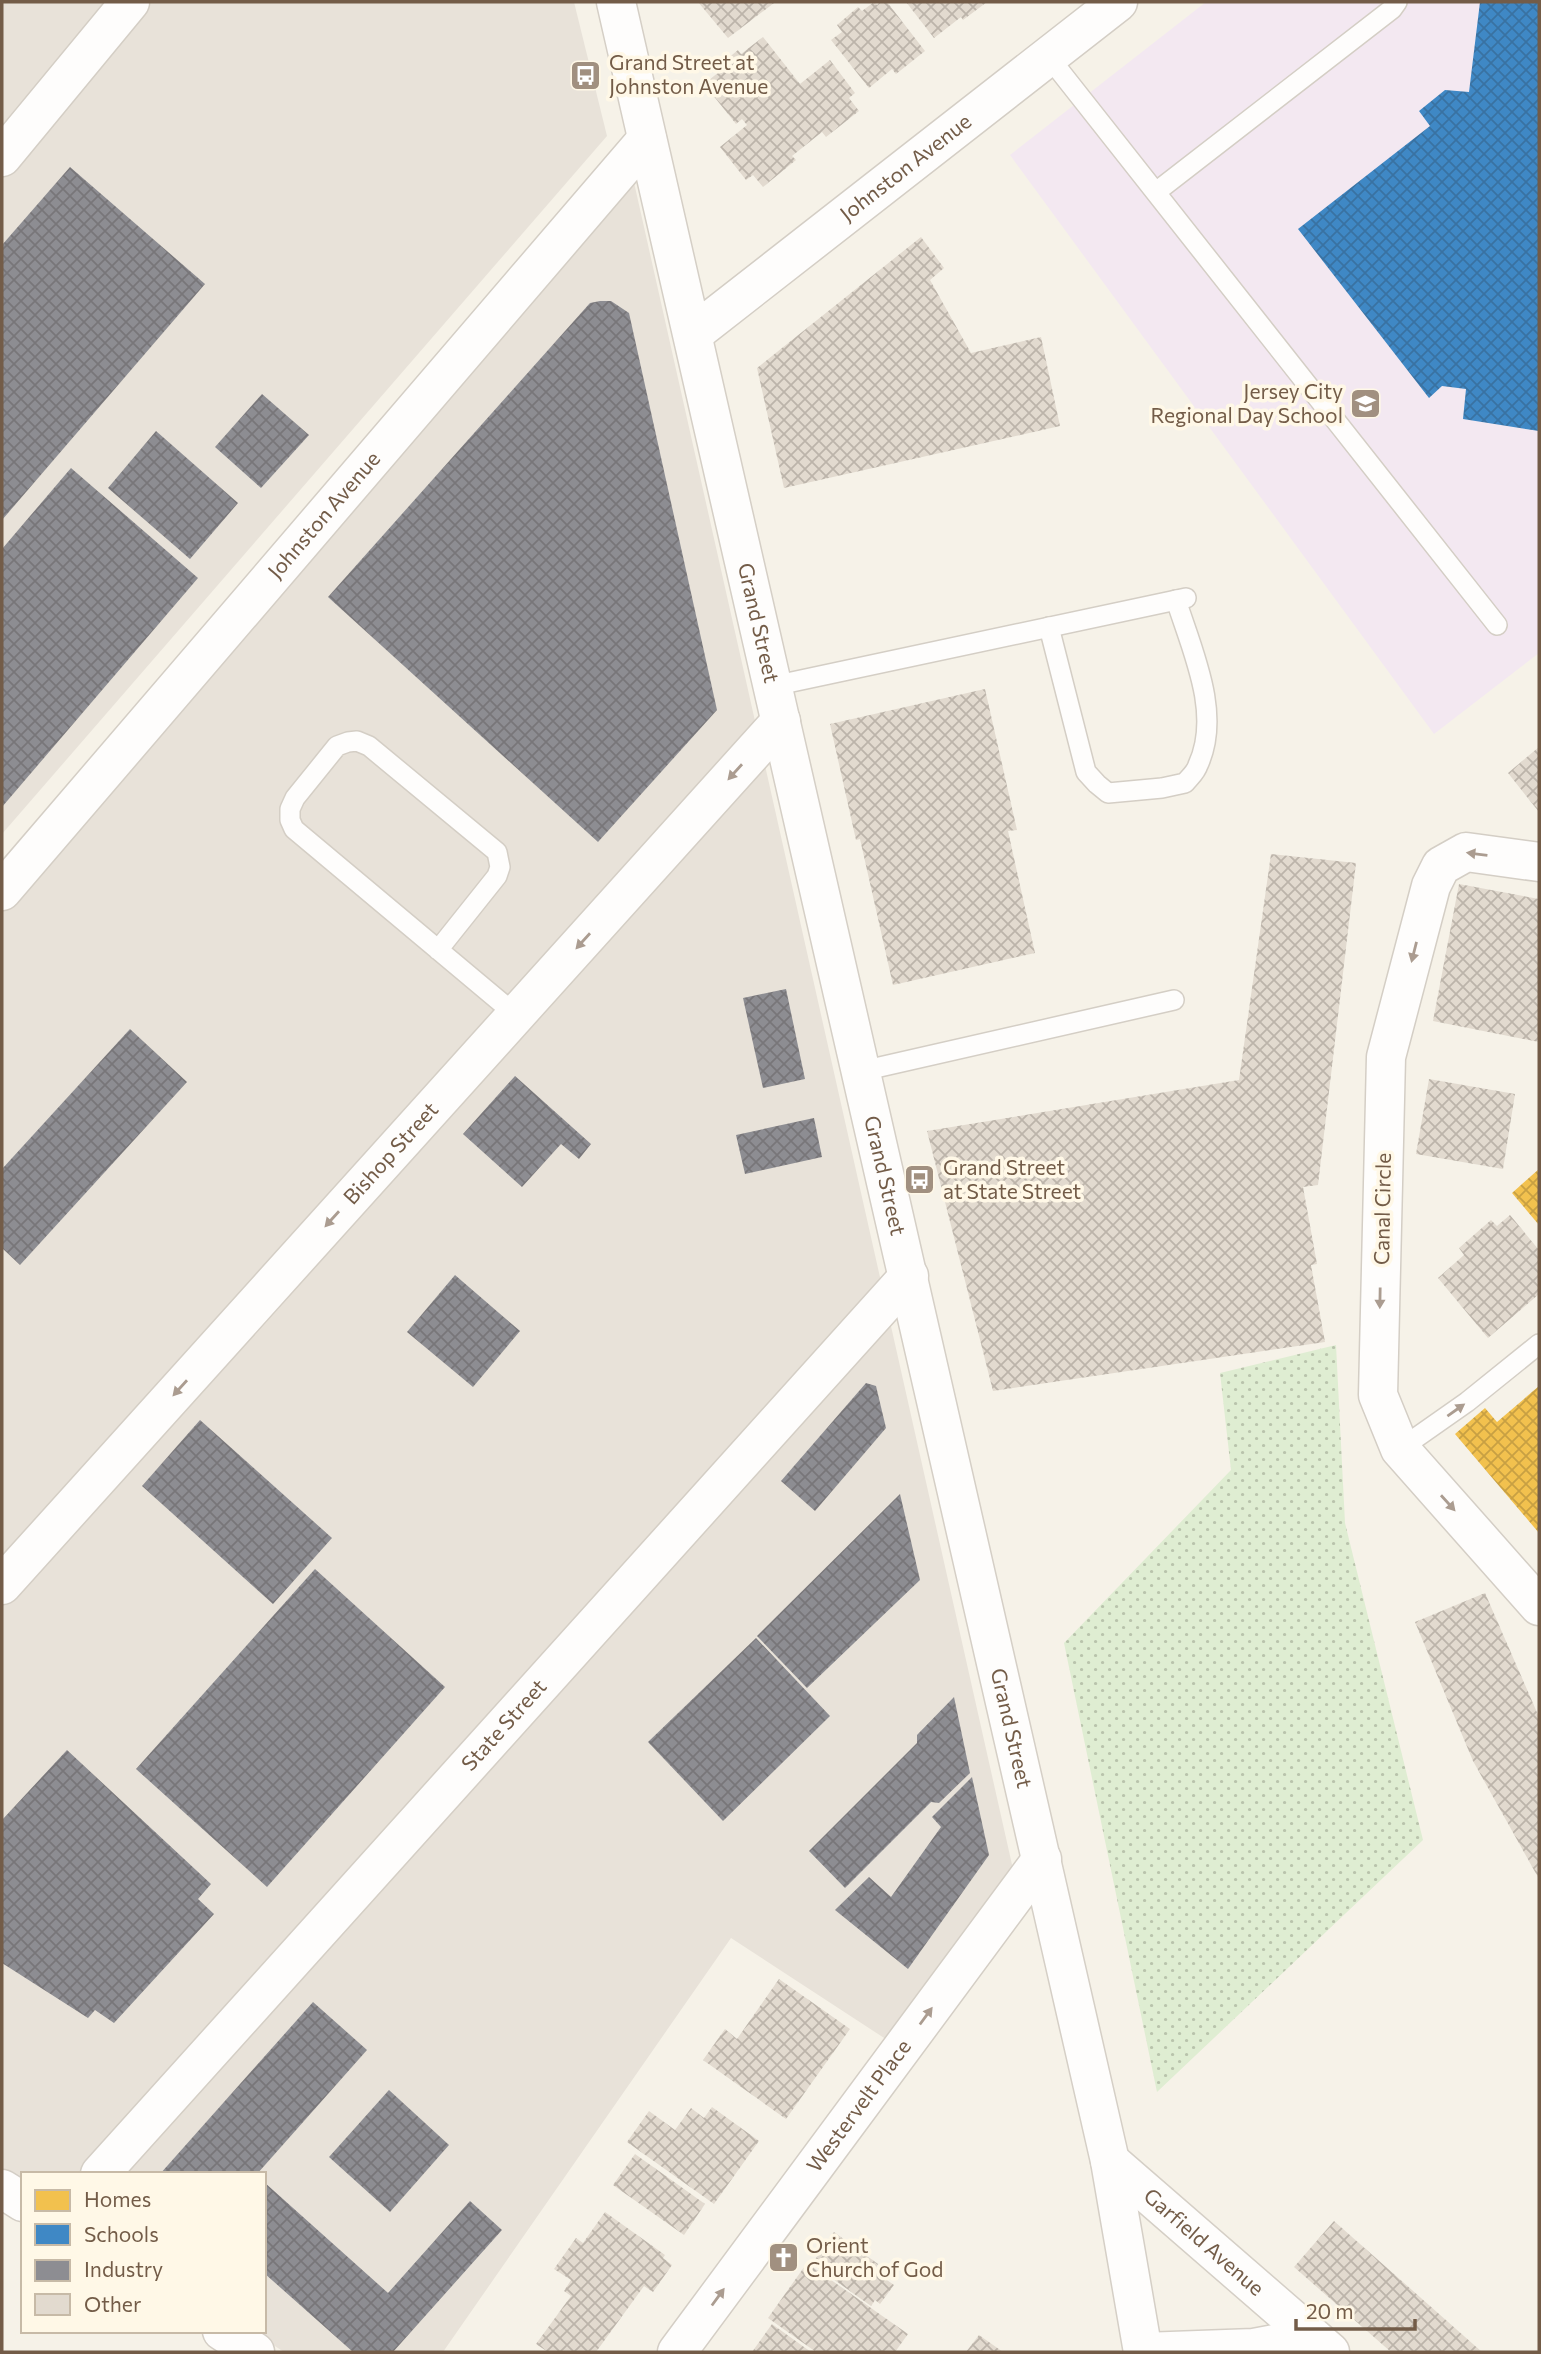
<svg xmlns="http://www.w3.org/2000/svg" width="1541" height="2354" viewBox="0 0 1541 2354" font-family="Commissioner,sans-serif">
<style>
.industrial{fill:#e8e2d9}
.education{fill:#f3e8f1}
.grass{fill:url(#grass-dots)}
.homes{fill:url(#homes-cross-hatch)}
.schools{fill:url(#schools-cross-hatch)}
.industry{fill:url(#industry-cross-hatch)}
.building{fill:url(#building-cross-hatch)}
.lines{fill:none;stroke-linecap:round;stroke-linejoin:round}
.service-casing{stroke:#d4cec5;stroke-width:22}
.minor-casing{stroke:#d4cec5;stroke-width:41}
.tertiary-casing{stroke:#d4cec5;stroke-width:41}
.secondary-casing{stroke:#d5cfc6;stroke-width:41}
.service{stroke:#fefdfc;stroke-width:19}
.minor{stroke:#fefdfc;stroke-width:38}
.tertiary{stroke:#fefdfc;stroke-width:38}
.secondary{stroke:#fefdfc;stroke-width:38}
.oneway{fill:#ab9c90}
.labels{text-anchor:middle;stroke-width:7;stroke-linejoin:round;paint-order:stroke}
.poi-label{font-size:21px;fill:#735c48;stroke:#fff8e7;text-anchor:start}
.street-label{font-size:21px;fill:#735c48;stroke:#fff8e7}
</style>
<defs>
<pattern id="grass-dots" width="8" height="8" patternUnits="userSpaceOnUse" patternTransform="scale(1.75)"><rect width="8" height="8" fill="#dfedd2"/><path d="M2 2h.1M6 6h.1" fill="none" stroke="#b9c3ac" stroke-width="1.8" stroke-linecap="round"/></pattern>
<pattern id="homes-cross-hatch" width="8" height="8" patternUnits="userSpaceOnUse" patternTransform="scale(1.75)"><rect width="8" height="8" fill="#f2c14e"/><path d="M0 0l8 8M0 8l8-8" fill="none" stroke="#c8a043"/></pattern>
<pattern id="schools-cross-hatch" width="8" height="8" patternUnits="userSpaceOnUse" patternTransform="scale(1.75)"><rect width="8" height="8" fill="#3f88c5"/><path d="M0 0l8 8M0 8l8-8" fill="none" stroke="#3972a2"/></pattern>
<pattern id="industry-cross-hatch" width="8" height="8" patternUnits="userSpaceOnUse" patternTransform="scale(1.75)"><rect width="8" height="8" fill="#8d8d92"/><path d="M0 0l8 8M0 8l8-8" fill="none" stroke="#787679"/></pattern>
<pattern id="building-cross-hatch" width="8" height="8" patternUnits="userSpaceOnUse" patternTransform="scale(1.75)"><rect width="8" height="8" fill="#e2dacf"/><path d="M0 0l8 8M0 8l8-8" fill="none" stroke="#bcb4aa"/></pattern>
</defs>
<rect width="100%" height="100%" fill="#f6f2e8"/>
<g class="industrial">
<path d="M2,2H574L607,136L2,834Z"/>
<path d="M633,178L1015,1878L901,2049L731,1938L443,2352H284L252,2331H264V2174H23V2182L2,2168V908Z"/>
</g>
<path class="education" d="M1206,2H1539V653L1434,734L1010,155Z"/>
<path class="grass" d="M1336,1345L1345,1523L1423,1840L1157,2092L1064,1643L1231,1470L1220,1373Z"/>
<g class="homes">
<path d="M1539,1169V1225L1512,1193Z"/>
<path d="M1539,1386V1533L1455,1434L1485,1408L1497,1422Z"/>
</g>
<path class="schools" d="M1480,2H1539V431L1463,419L1466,389L1442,386L1429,398L1298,229L1430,126L1419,111L1445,90L1469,92Z"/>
<g class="industry">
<path d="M70,167L205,284L2,520V245Z"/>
<path d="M600,301H611L629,313L717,710L598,842L328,597L590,303Z"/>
<path d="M262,394L309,435L261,488L215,447Z"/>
<path d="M156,431L238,503L190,559L108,488Z"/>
<path d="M71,468L198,578L2,807V549Z"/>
<path d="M786,989L805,1079L763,1088L743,998Z"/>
<path d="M130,1029L187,1082L20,1265L2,1248V1169Z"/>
<path d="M515,1076L591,1144L579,1159L561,1144L522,1187L463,1134Z"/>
<path d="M814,1118L822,1157L745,1174L736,1135Z"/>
<path d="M455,1275L520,1331L473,1387L407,1332Z"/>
<path d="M866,1383L876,1386L886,1428L815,1511L781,1481Z"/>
<path d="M200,1420L332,1538L273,1604L142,1486Z"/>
<path d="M900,1494L920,1580L807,1688L757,1636Z"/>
<path d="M315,1569L445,1687L267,1887L136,1769Z"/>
<path d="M756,1638L830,1716L723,1821L648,1742Z"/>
<path d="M954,1697L970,1773L939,1803L931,1802L845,1888L809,1851L917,1743V1735Z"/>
<path d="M67,1750L211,1884L198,1899L214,1914L114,2023L95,2010L88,2018L2,1963V1820Z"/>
<path d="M972,1777L989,1855L908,1969L835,1910L869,1877L891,1897L941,1827L932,1817Z"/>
<path d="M313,2002L367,2050L257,2174H160Z"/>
<path d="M389,2090L449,2145L390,2212L329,2157Z"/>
<path d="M264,2182L388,2293L470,2201L502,2230L393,2352H353L264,2273Z"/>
</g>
<g class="building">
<path d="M698,2H773L774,3L728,38Z"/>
<path d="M874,2L877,5L880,2H887L925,51L896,74L892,69L869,88L831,40L842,32L837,25L858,7L862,11Z"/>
<path d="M906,2H987L963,20L961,17L934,38Z"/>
<path d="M763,37L800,84L830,60L855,93L849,98L859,111L826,137L822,132L792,156L796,160L763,187L753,175L746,180L720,147L747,125L742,119L736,124L704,84L724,68L721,64L738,50L741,54Z"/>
<path d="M921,237L944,268L930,280L971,353L1041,337L1060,426L784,488L757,368Z"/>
<path d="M985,689L1017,830L1008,831L1035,953L893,985L860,839L856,840L830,724Z"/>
<path d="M1539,747V812L1508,773Z"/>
<path d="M1271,854L1356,863L1318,1185L1303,1187L1317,1264L1311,1265L1325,1342L993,1391L927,1131L1239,1080Z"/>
<path d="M1459,884L1539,899V1042L1433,1021Z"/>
<path d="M1429,1079L1515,1094L1503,1169L1416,1154Z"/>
<path d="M1510,1215L1539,1250V1294L1488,1338L1438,1278L1464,1255L1459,1248L1491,1220L1497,1226Z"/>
<path d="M1485,1593L1539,1717V1879L1473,1761L1415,1622Z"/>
<path d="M779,1979L850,2029L786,2119L703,2060L725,2029L737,2039Z"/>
<path d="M712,2107L759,2141L714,2204L627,2142L649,2111L675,2130L691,2108L704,2118Z"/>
<path d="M635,2154L705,2204L684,2235L613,2185Z"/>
<path d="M605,2212L665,2255L663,2258L672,2265L653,2292L644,2286L596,2352H548L536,2344L571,2296L564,2291L571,2280L554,2269L576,2238L583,2243Z"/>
<path d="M1334,2221L1482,2352H1391L1294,2267Z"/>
<path d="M834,2232L878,2264L874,2271L894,2285L880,2304L875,2300L871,2306L812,2264Z"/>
<path d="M807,2263L908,2334L895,2352H816L768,2318Z"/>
<path d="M772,2324L811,2352H752Z"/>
<path d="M979,2335L1003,2352H966Z"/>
</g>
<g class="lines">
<defs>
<g id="service">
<path d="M1048,56L1497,625"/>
<path d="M1156,192L1392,9L1397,2"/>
<path d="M1049,627L1086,772L1097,784L1108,793L1162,788L1185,783C1190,777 1196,772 1198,765C1222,714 1192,650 1176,600"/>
<path d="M773,686L1186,598"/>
<path d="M438,950L497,876L500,867L497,852L369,746L357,741L348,742L337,746L295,798L290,809V820L294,829L516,1015"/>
<path d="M862,1071L1174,1000"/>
<path d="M1400,1449L1467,1402L1539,1344"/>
</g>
<g id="minor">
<path d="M2,157L130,2"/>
<path d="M1539,862L1466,852L1441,866L1431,886L1386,1057L1378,1395L1400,1449L1539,1606"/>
<path id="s1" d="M2,891L647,139"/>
<path id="s2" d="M2,1585L781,721"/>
<path id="s3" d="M100,2174L909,1276"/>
<path d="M2,2189L23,2202"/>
<path d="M222,2331L255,2352"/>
<path id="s4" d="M677,2352L1042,1859"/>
</g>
<g id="tertiary">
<path id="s5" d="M693,334L1118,2"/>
</g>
<g id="secondary">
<path id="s6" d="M616,2L1110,2161L1143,2352"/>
<path id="s7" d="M1110,2161L1330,2352"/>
<path d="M1143,2352L1254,2348L1275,2344L1293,2352"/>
</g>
</defs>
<use href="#service" class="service-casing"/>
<use href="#minor" class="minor-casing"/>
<use href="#tertiary" class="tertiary-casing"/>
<use href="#secondary" class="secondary-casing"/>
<use href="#service" class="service"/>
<use href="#minor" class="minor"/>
<use href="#tertiary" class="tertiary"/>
<use href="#secondary" class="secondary"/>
</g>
<defs><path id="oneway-solid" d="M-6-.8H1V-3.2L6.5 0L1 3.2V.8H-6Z" transform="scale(1.75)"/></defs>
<g class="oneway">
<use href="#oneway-solid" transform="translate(735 772) rotate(132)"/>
<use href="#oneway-solid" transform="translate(1477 854) rotate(-173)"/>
<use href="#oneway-solid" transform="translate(583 941) rotate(132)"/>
<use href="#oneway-solid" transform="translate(1414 952) rotate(104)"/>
<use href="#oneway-solid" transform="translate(332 1219) rotate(132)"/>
<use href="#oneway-solid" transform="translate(1380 1298) rotate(91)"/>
<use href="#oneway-solid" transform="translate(180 1388) rotate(132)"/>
<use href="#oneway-solid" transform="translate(1456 1410) rotate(-35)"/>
<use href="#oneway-solid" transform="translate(1448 1503) rotate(48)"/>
<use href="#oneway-solid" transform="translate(926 2016) rotate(-54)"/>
<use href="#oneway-solid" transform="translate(718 2297) rotate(-54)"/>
</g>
<defs>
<symbol id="bus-square" viewBox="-11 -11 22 22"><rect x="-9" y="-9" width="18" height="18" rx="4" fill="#a19080" stroke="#fff8e7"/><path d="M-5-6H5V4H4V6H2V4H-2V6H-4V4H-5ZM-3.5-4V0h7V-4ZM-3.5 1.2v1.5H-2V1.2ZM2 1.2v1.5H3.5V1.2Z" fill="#fff"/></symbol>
<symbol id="school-square" viewBox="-11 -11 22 22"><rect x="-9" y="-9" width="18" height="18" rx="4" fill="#a19080" stroke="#fff8e7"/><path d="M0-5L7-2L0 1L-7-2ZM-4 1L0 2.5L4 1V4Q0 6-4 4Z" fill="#fff"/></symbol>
<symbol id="church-square" viewBox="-11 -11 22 22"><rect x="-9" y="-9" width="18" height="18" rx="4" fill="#a19080" stroke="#fff8e7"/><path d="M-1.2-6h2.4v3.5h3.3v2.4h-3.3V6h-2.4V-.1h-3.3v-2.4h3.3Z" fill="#fff"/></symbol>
</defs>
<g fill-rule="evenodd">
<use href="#bus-square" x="568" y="58" width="35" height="35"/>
<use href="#school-square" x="1348" y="386" width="35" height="35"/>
<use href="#bus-square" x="902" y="1162" width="35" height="35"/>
<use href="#church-square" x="766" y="2240" width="35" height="35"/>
</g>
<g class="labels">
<g class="poi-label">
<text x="609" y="70">Grand Street at<tspan x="609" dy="24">Johnston Avenue</tspan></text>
<text x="1343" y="399" text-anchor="end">Jersey City<tspan x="1343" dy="24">Regional Day School</tspan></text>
<text x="943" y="1175">Grand Street<tspan x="943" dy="24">at State Street</tspan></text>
<text x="806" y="2253">Orient<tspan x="806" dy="24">Church of God</tspan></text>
</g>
<g class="street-label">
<text dy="7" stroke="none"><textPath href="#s5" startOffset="270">Johnston Avenue</textPath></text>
<text dy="7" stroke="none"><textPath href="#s1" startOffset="495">Johnston Avenue</textPath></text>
<text dy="7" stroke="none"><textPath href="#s6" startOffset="637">Grand Street</textPath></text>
<text dy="7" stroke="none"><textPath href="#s2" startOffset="581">Bishop Street</textPath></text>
<text dy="7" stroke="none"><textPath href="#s6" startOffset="1204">Grand Street</textPath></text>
<text transform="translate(1383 1209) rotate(-89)" y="7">Canal Circle</text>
<text dy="7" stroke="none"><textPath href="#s3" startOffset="604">State Street</textPath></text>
<text dy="7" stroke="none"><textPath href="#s6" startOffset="1771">Grand Street</textPath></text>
<text dy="7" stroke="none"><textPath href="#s4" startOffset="306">Westervelt Place</textPath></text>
<text dy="7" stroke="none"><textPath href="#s7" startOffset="124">Garfield Avenue</textPath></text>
</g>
</g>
<rect width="1541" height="2354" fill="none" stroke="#735c48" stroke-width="7"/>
<rect x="21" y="2172" width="245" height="161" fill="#fff8e7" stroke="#c7baa7" stroke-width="2"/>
<rect x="35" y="2190" width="35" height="21" fill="#f2c14e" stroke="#c7baa7" stroke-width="2"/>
<text x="84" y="2207" font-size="21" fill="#735c48">Homes</text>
<rect x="35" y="2224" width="35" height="21" fill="#3f88c5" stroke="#c7baa7" stroke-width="2"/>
<text x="84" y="2242" font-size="21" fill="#735c48">Schools</text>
<rect x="35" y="2260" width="35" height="21" fill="#8d8d92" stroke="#c7baa7" stroke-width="2"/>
<text x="84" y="2277" font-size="21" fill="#735c48">Industry</text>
<rect x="35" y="2294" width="35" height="21" fill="#e2dacf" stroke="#c7baa7" stroke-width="2"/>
<text x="84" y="2312" font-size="21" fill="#735c48">Other</text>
<path d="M1296 2319v10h119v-10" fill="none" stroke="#735c48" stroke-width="3.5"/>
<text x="1306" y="2319" font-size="21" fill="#735c48" stroke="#fff8e7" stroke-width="5" paint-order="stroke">20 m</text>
</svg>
